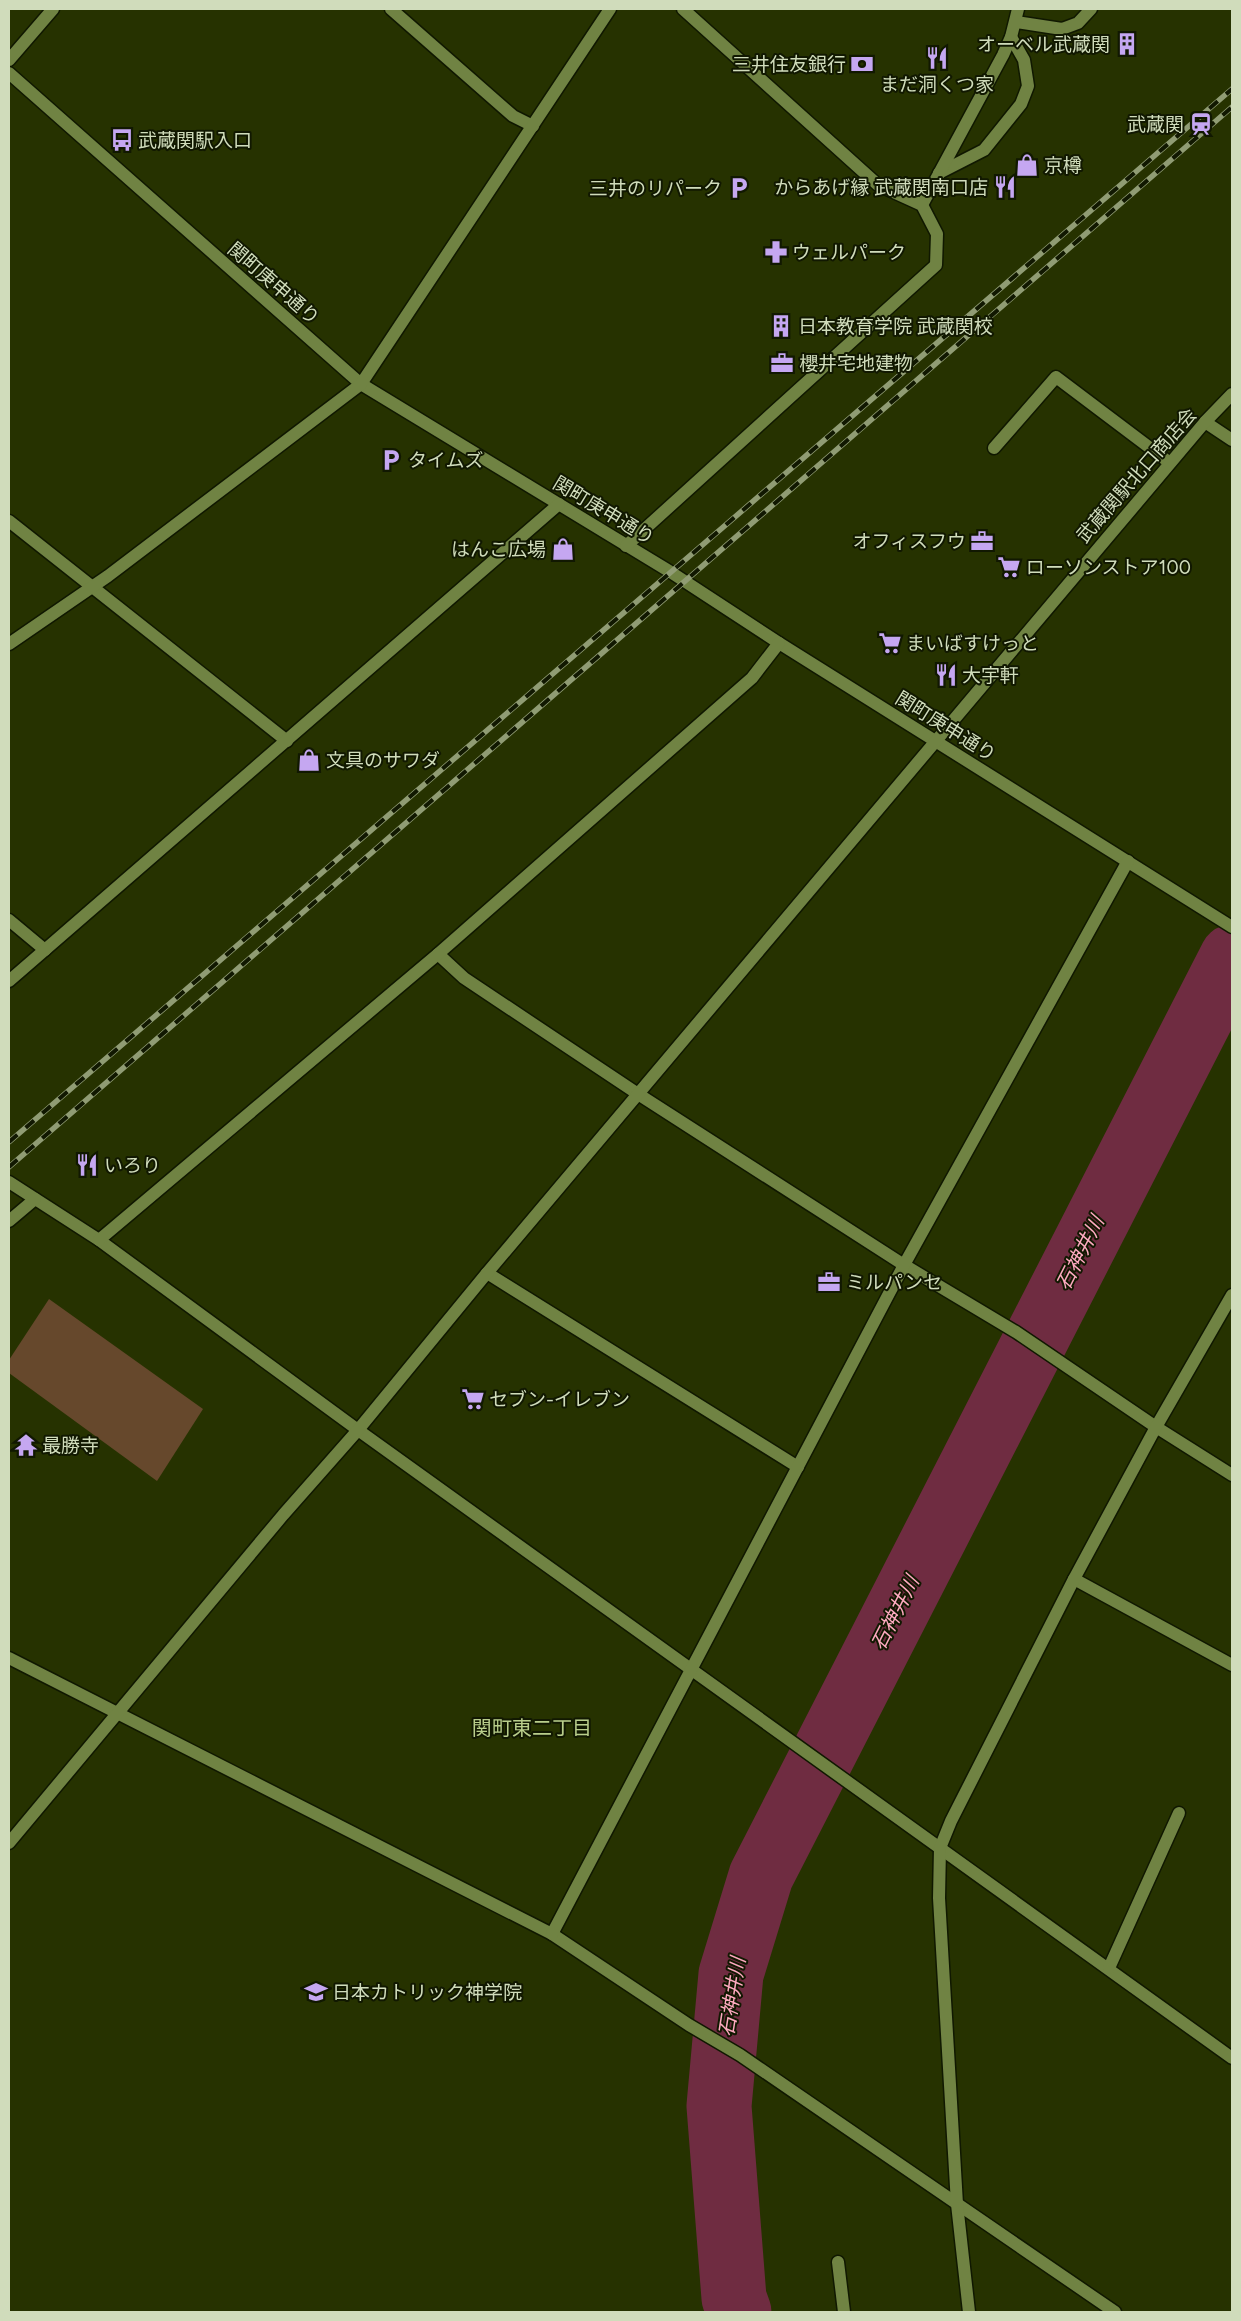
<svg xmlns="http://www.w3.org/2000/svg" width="1241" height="2321" viewBox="0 0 1241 2321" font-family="Figtree,'Noto Sans JP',sans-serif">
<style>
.green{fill:#66482c}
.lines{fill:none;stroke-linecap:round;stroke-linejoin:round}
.river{stroke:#6f2c41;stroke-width:65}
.minor-casing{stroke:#101800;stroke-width:15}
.minor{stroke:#708343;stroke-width:12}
.rail-casing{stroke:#909c74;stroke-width:5.5}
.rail{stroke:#111801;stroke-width:4;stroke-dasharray:11;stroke-linecap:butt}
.labels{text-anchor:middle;stroke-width:4;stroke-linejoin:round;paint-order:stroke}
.poi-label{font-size:19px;fill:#d0dcbb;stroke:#111801;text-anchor:start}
.street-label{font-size:19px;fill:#d0dcbb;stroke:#111801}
.water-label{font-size:20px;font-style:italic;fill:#feaac0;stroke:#111801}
.neighbourhood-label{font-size:20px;fill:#b9ce8b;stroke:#111801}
</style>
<rect width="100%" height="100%" fill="#263200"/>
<path class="green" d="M49,1299L203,1409L157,1481L9,1373V1360Z"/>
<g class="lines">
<path class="river" d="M739,2312L734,2298L719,2106L731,1974L761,1876L1232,957"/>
<defs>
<g id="minor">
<path d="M391,9L513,116L533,126"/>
<path d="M1016,22L1062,29L1078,23L1091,9"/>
<path d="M9,60L53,9"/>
<path d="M9,73L361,384L669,571L779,643L1232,927"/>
<path d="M939,173L984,150L1021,104L1028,86L1024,60L1011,37"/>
<path d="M922,205L1003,55L1011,37L1018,9"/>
<path d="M1205,422L1232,440"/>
<path d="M994,448L1056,377L1170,463"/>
<path d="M9,521L287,741"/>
<path d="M626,546L936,265L937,234L922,205L878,185L683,9"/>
<path d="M9,644L108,576L361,384L610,9"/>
<path d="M9,920L45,950"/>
<path d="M438,954L464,978L638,1094L904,1265L1016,1332L1156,1427L1232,1475"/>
<path d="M9,981L559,504"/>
<path d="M9,1182L99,1240L358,1430L1232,2058"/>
<path d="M9,1221L35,1199"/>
<path d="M99,1240L438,954L752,678L779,643"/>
<path d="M487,1273L798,1467"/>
<path d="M1074,1579L1232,1665"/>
<path d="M9,1658L552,1934L689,2025L740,2055L1115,2312"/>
<path d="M9,1843L283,1515L358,1430L487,1273L1205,422L1232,394"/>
<path d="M552,1934L904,1265L1128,861"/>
<path d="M1109,1968L1179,1813"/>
<path d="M838,2262L844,2312"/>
<path d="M969,2312L957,2204L939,1898L940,1848L951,1821L1074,1579L1156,1427L1232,1295"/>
</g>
</defs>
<use href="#minor" class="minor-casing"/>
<use href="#minor" class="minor"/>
<defs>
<g id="rail">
<path d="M9,1142L1232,89"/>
<path d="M9,1167L1232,107"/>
</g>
</defs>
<use href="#rail" class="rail-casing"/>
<use href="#rail" class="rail"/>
</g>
<defs>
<symbol id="building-bare" viewBox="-9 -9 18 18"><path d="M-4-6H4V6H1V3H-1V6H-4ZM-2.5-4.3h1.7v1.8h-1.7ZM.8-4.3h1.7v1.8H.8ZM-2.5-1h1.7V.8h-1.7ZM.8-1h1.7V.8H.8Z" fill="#c5a7f1" stroke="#111801" stroke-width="2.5" paint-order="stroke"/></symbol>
<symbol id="restaurant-bare" viewBox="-9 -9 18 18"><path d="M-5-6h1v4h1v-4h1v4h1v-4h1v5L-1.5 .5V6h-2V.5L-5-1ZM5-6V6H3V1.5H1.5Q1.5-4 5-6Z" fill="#c5a7f1" stroke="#111801" stroke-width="2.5" paint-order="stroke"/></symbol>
<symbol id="bank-bare" viewBox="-9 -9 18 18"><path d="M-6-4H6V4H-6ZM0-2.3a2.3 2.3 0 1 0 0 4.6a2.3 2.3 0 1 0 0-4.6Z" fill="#c5a7f1" stroke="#111801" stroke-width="2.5" paint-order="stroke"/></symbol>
<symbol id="station-bare" viewBox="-9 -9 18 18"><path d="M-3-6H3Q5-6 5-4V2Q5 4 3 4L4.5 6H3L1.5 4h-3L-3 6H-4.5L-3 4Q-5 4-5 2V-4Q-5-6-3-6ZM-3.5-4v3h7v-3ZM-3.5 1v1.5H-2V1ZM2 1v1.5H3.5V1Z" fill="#c5a7f1" stroke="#111801" stroke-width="2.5" paint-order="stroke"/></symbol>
<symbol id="bus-bare" viewBox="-9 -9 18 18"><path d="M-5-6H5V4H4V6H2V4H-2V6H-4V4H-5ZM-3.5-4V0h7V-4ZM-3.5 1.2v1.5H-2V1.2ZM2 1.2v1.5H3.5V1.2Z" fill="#c5a7f1" stroke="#111801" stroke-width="2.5" paint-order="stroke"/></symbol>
<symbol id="shop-bare" viewBox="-9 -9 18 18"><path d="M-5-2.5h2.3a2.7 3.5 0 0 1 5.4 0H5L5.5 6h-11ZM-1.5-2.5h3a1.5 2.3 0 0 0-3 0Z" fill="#c5a7f1" stroke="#111801" stroke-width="2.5" paint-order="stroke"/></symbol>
<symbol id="parking-bare" viewBox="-9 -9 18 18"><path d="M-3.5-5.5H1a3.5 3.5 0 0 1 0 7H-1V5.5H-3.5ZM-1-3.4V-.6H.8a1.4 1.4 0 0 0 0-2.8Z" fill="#c5a7f1" stroke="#111801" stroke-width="2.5" paint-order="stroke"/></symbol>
<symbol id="pharmacy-bare" viewBox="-9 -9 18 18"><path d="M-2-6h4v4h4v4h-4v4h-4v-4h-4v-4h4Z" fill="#c5a7f1" stroke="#111801" stroke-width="2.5" paint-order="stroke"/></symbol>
<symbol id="office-bare" viewBox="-9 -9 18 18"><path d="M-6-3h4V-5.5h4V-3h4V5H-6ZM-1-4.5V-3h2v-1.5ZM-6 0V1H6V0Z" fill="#c5a7f1" stroke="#111801" stroke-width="2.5" paint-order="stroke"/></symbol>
<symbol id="supermarket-bare" viewBox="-9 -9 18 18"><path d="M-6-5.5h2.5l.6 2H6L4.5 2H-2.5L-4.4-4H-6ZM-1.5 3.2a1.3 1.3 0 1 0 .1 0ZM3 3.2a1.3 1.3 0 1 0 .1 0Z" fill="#c5a7f1" stroke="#111801" stroke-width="2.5" paint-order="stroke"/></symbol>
<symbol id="temple-bare" viewBox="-9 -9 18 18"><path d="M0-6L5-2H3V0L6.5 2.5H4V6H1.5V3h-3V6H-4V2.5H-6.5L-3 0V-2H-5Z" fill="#c5a7f1" stroke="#111801" stroke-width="2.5" paint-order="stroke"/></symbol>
<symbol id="university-bare" viewBox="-9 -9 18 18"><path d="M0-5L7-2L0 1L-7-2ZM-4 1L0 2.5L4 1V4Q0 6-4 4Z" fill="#c5a7f1" stroke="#111801" stroke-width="2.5" paint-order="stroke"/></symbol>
</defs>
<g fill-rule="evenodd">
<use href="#building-bare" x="1111" y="28" width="32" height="32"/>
<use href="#restaurant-bare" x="921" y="42" width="32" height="32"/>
<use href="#bank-bare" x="846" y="48" width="32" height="32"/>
<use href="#station-bare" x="1185" y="108" width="32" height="32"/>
<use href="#bus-bare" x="106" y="124" width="32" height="32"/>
<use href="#shop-bare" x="1011" y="149" width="32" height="32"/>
<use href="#restaurant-bare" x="989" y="171" width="32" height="32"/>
<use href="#parking-bare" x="723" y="172" width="32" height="32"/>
<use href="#pharmacy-bare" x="760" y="236" width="32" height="32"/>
<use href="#building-bare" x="765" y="310" width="32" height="32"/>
<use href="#office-bare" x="766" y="347" width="32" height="32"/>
<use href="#parking-bare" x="375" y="444" width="32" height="32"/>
<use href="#office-bare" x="966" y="525" width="32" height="32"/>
<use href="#shop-bare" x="547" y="533" width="32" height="32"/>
<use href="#supermarket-bare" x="993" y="551" width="32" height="32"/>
<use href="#supermarket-bare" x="874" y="627" width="32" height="32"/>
<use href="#restaurant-bare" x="930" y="659" width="32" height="32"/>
<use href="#shop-bare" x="293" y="744" width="32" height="32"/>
<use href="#restaurant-bare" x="71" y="1149" width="32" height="32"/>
<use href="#office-bare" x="813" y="1266" width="32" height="32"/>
<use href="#supermarket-bare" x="457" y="1383" width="32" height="32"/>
<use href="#temple-bare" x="10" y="1429" width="32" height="32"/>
<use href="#university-bare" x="300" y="1976" width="32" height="32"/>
</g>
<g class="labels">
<g class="poi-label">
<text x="1110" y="51" text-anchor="end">オーベル武蔵関</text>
<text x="846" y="71" text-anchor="end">三井住友銀行</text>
<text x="937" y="91" text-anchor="middle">まだ洞くつ家</text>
<text x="1184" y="131" text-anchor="end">武蔵関</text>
<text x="138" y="147">武蔵関駅入口</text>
<text x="1044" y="172">京樽</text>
<text x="988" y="194" text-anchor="end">からあげ縁 武蔵関南口店</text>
<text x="722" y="195" text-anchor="end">三井のリパーク</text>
<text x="792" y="259">ウェルパーク</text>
<text x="798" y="333">日本教育学院 武蔵関校</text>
<text x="799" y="370">櫻井宅地建物</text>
<text x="408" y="467">タイムズ</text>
<text x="966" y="548" text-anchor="end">オフィスフウ</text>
<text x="546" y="556" text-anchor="end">はんこ広場</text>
<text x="1026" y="574">ローソンストア100</text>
<text x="906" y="650">まいばすけっと</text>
<text x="962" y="682">大宇軒</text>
<text x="326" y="767">文具のサワダ</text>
<text x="104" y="1172">いろり</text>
<text x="846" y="1289">ミルパンセ</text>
<text x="489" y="1406">セブン-イレブン</text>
<text x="42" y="1452">最勝寺</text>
<text x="332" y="1999">日本カトリック神学院</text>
</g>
<g class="street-label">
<text transform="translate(274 283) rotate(41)" y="7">関町庚申通り</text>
<text transform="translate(1136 475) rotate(-49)" y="7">武蔵関駅北口商店会</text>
<text transform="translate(604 510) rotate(31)" y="7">関町庚申通り</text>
<text transform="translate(946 726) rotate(32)" y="7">関町庚申通り</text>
</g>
<g class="water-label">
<text transform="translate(1080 1253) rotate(-63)" y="7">石神井川</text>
<text transform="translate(895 1613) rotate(-63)" y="7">石神井川</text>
<text transform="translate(732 1997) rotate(-81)" y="7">石神井川</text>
</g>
<g class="neighbourhood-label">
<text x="532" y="1735">関町東二丁目</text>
</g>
</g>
<rect width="1241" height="2321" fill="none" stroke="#d0dcbb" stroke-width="20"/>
</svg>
